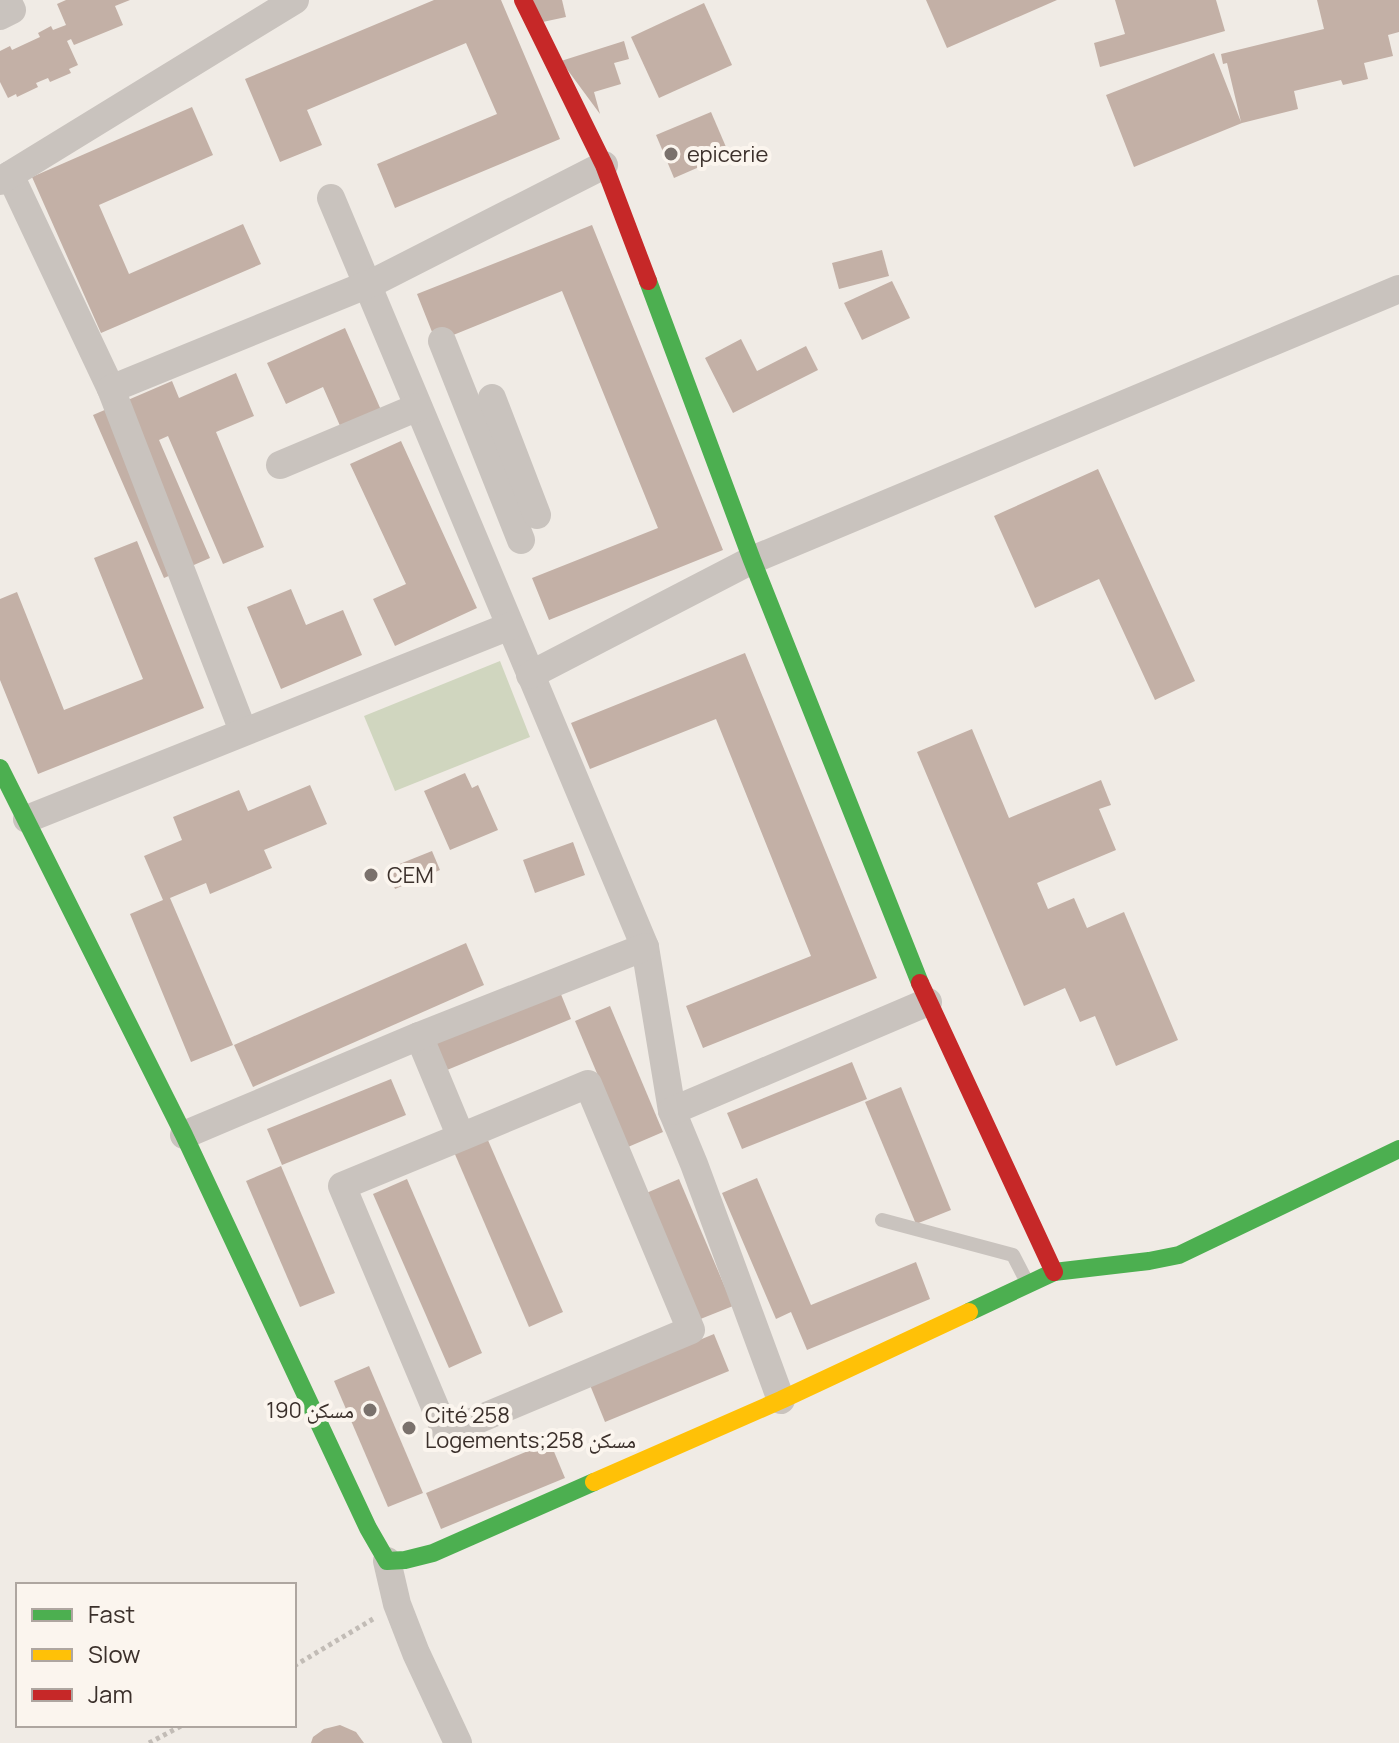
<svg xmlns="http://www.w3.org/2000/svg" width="1399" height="1743" viewBox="0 0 1399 1743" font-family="Manrope,'Noto Naskh Arabic',sans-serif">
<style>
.green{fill:#d0d6bf}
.building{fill:#c3b0a6}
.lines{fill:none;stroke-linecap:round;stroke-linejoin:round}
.path{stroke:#c2bcb6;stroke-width:5;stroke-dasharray:4 4;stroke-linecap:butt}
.lane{stroke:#c9c3be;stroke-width:14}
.street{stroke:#c9c3be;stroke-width:28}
.fast{stroke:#4caf50;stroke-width:18}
.slow{stroke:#ffc107;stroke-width:18}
.jam{stroke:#c62828;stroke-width:18}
.poi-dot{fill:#7a716c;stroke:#fbf5ee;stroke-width:3}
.labels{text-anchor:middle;stroke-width:8;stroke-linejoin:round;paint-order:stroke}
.poi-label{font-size:22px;fill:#3b302b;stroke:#fbf5ee;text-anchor:start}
</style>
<rect width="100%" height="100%" fill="#f0ebe5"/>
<path class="green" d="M500,661L530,737L395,791L364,716Z"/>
<g class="building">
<path d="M66,0H130L115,6L123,25L74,45L71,39L67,41L78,65L69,69L71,73L50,82L48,78L36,83L38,87L17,97L16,94L8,98L0,82V51L10,46L12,50L40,37L38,33L51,26L53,30L66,25L57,4Z"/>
<path d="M434,0H501L560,139L395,208L377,164L497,114L466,43L307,110L322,145L280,162L245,79Z"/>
<path d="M533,0H562L566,17L538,23Z"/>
<path d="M926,0H1057L947,48Z"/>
<path d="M1115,0H1216L1225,31L1100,67L1094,43L1125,34Z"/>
<path d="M1317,0H1399V32L1388,35L1393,56L1364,63L1368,79L1343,85L1341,80L1294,91L1298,109L1242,123L1134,167L1106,95L1214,53L1241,122L1227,63L1223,64L1221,54L1324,29Z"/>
<path d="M704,3L732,65L659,98L631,37Z"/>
<path d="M624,41L629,59L614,63L621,84L594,92L600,114L561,61Z"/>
<path d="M192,107L213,155L99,205L129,274L243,224L261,264L101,333L32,177Z"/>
<path d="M711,112L729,154L674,178L656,135Z"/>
<path d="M592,225L723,550L549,620L532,578L658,528L562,291L436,342L417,294Z"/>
<path d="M882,250L889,276L839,289L832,263Z"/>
<path d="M892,281L910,318L862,340L844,303Z"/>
<path d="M345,328L381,410L341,428L323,387L286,404L267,363Z"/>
<path d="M741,339L757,371L806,346L818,370L733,413L705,358Z"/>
<path d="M236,373L254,416L216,432L264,547L223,564L168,436L159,440L210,558L164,578L93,415L172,381L179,398Z"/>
<path d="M401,441L477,608L395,646L373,599L406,584L350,464Z"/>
<path d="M1098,469L1195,681L1155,700L1099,579L1035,608L994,516Z"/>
<path d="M137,541L204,708L38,774L0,680V599L17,592L64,710L143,679L94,558Z"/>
<path d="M291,589L306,625L343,610L362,655L281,689L247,607Z"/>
<path d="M745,653L877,978L703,1048L686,1006L811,956L716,719L590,769L571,723Z"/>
<path d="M972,729L1009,818L1101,780L1111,805L1099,809L1116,850L1037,883L1048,909L1074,898L1087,928L1124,912L1178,1040L1116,1066L1095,1016L1080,1022L1065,988L1024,1006L917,752Z"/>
<path d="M465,773L472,788L478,785L498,830L450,850L424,791Z"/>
<path d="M310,785L327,824L264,850L272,868L210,894L206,883L170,898L233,1045L191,1062L130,914L163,900L144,856L182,840L173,817L239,790L248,811Z"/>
<path d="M573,842L585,875L535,893L523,860Z"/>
<path d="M432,851L440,870L395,889L387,869Z"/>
<path d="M466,943L484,985L253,1087L234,1045Z"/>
<path d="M556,982L571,1019L447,1070L431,1033Z"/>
<path d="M610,1006L663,1132L628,1147L575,1021Z"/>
<path d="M852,1062L867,1099L742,1149L727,1113Z"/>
<path d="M391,1079L406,1115L282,1165L267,1129Z"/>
<path d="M901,1087L951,1210L916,1224L865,1102Z"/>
<path d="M487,1138L563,1312L529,1327L454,1152Z"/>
<path d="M281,1166L335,1293L300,1307L246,1181Z"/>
<path d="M757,1178L811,1305L916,1262L930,1299L807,1350L791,1312L776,1319L722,1193Z"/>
<path d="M407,1179L482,1353L449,1368L373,1194Z"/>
<path d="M679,1179L733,1306L698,1320L644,1194Z"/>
<path d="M714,1334L729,1371L605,1422L590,1385Z"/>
<path d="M369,1366L423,1493L388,1507L334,1381Z"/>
<path d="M550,1442L565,1478L441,1529L426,1493Z"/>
<path d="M340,1725L356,1732L364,1743H311L313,1737L324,1729Z"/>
</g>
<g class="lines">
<g class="path">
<path d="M294,1666L373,1619"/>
<path d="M149,1743L183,1725"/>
</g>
<path class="lane" d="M882,1220L1013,1255L1028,1284"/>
<g class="street">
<path d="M0,16L12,10L7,0"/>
<path d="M10,175L111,389L243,731"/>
<path d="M0,181L295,0"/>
<path d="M331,198L645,947L672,1111L694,1164L781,1400"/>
<path d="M442,341L521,540"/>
<path d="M111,389L376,281L604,165"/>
<path d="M492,398L537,515"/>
<path d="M280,465L418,407"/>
<path d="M530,675L752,560L1399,289"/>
<path d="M27,819L510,626"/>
<path d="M419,1036L461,1137L342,1186L446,1433L691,1330L588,1084L461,1137"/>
<path d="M672,1111L928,1002"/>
<path d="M184,1135L419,1036L645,947"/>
<path d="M387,1561L397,1604L416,1653L458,1743"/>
</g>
<g class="fast">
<path d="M648,281L752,560L920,983"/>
<path d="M0,768L184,1135L368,1528L387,1561L405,1560L433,1553L594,1482"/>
<path d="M969,1312L1054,1272L1149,1261L1179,1255L1399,1149"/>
</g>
<path class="slow" d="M594,1482L781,1400L969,1312"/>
<g class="jam">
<path d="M523,0L604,165L648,281"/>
<path d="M920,983L1054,1272"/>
</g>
</g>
<g class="poi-dot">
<circle cx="671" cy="154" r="8"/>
<circle cx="371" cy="875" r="8"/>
<circle cx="370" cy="1410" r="8"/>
<circle cx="409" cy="1428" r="8"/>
</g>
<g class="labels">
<g class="poi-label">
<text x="687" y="162">epicerie</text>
<text x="387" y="883">CEM</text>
<text x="354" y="1418" text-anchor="end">190 مسكن</text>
<text x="425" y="1423">Cité 258<tspan x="425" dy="25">Logements;258 مسكن</tspan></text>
</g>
</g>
<rect x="16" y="1583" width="280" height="144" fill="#fbf5ee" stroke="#aea6a0" stroke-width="2"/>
<rect x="32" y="1609" width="40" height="12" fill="#4caf50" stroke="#aea6a0" stroke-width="2"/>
<text x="88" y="1623" font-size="24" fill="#3b302b">Fast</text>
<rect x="32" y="1649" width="40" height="12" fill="#ffc107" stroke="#aea6a0" stroke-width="2"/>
<text x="88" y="1663" font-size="24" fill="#3b302b">Slow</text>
<rect x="32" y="1689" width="40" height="12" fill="#c62828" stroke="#aea6a0" stroke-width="2"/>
<text x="88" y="1703" font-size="24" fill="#3b302b">Jam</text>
</svg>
